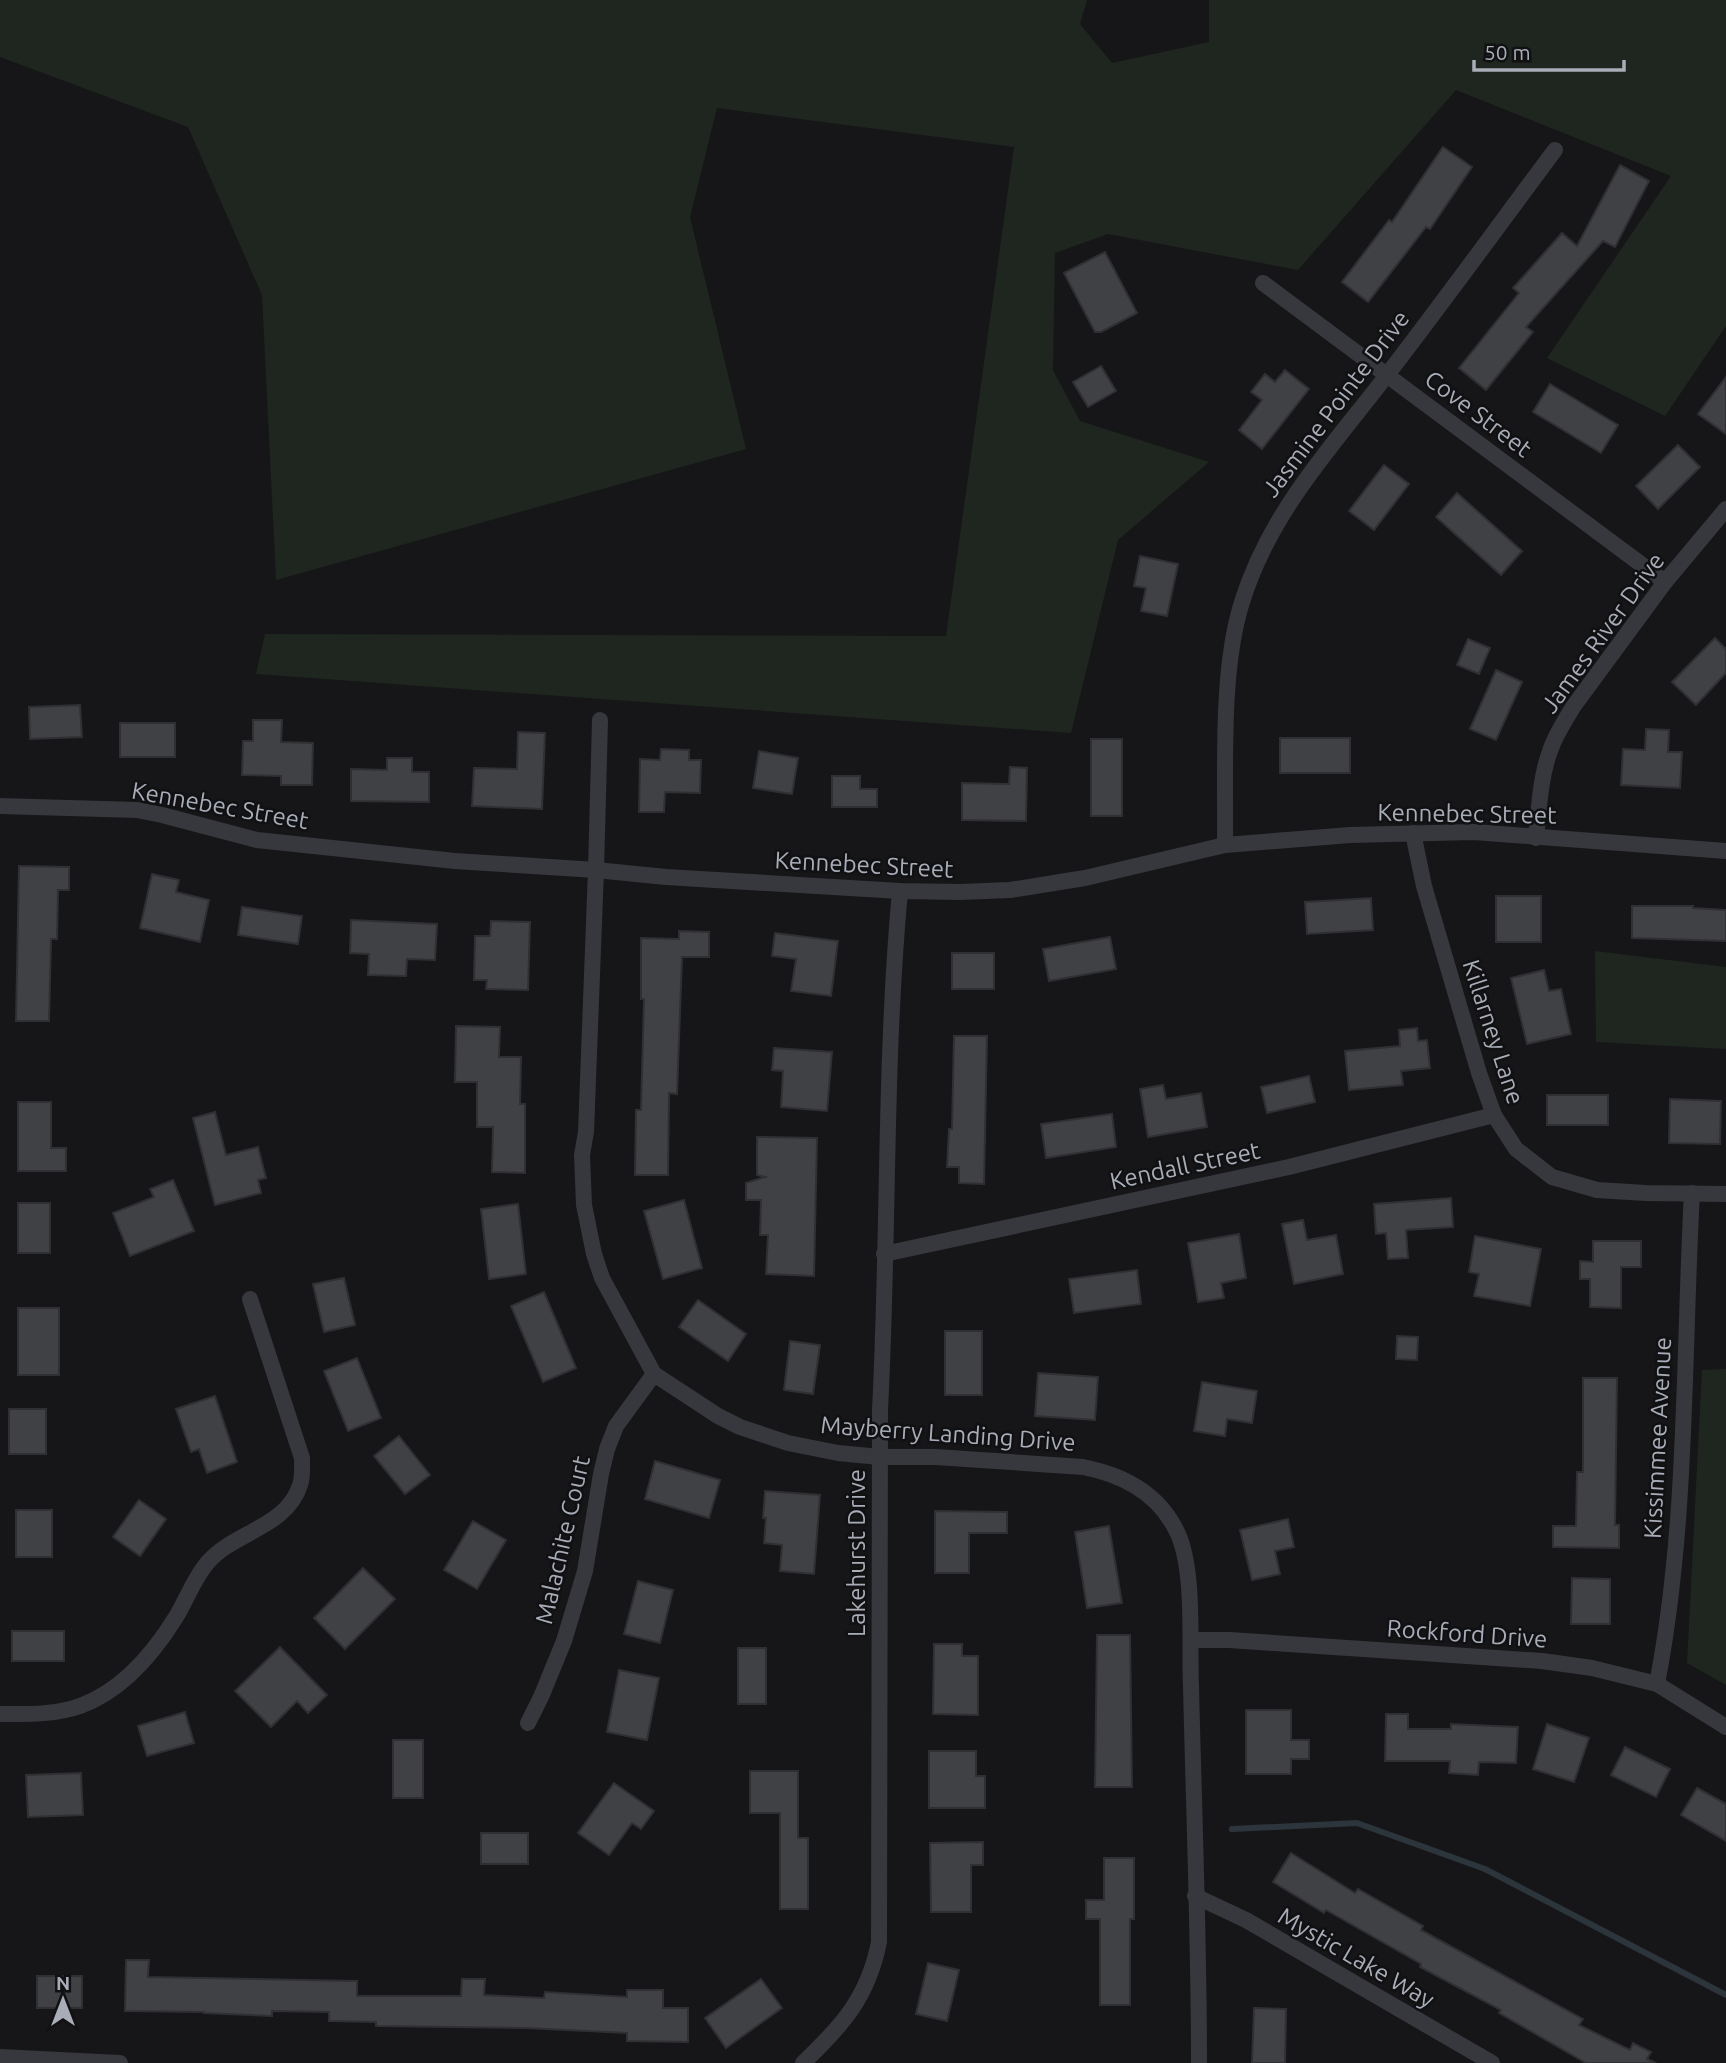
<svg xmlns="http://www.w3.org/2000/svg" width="1726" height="2063" viewBox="0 0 1726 2063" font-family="Ubuntu,sans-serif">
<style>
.green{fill:#1e261f}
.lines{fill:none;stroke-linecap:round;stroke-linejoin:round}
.stream{stroke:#2c353c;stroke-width:6}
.building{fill:#404145;stroke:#303034;stroke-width:2}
.minor{stroke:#37383d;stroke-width:16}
.labels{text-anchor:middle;stroke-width:5;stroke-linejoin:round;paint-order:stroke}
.street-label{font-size:24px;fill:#a8adb8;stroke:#111113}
</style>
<rect width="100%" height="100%" fill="#161618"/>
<g class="green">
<path d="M0,0H1087L1080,24L1112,63L1209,42V0H1726V326L1665,416L1547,358L1671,176L1456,90L1298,270L1108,234L1055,253L1053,370L1080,421L1209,462L1118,540L1071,733L256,674L265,634L946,636L1014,147L717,108L690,217L746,449L276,580L262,295L188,127L0,57Z"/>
<path d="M1595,951L1726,967V1049L1596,1042Z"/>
<path d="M1726,1369V1685L1687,1663L1702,1370Z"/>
</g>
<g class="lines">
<path class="stream" d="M1232,1829L1357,1823L1485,1869L1726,1995"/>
</g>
<g class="building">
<path d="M1443,147L1472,167L1430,229L1426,227L1368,302L1342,282L1389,220L1392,222Z"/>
<path d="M1620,165L1649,181L1615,247L1603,241L1526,327L1533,332L1486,390L1459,368L1519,293L1513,288L1562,233L1577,246Z"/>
<path d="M1105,252L1137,313L1101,332H1095L1064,273Z"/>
<path d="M1101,366L1116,391L1088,407L1073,382Z"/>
<path d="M1285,370L1309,389L1262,449L1239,430L1262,400L1251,392L1265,374L1275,382Z"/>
<path d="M1726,377V434L1698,414Z"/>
<path d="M1550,384L1618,425L1601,453L1533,412Z"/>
<path d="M1678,445L1700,467L1658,509L1636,486Z"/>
<path d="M1384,465L1409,484L1374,530L1349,511Z"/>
<path d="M1457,493L1522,551L1501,575L1436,517Z"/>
<path d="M1140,556L1178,564L1167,616L1141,611L1146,588L1134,586Z"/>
<path d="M1715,638L1726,649V673L1696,705L1672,682Z"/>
<path d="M1468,639L1490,648L1479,674L1457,665Z"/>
<path d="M1496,670L1522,682L1496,740L1470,729Z"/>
<path d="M80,705L82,737L30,739L29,707Z"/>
<path d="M253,720H282L281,742L313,743L312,785H281V776L242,775L243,741H253Z"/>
<rect x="120" y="723" width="55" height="34"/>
<path d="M1646,729L1669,730L1668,752H1682L1680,788L1621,785L1623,749L1645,750Z"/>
<path d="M518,732L545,733L542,809L472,806L474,768L517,769Z"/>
<rect x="1280" y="738" width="70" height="35"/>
<rect x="1091" y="739" width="31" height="77"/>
<path d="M661,749L689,750V760H701L700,793L665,792L664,812H639L640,759L660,760Z"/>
<path d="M759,751L798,758L792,794L753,788Z"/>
<path d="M387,758H412V772H429V802L351,801V769L387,770Z"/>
<path d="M1010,767L1027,768L1026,821L962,820V783L1009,784Z"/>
<path d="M832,776H860V789H877V807H832Z"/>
<path d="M19,866L69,867V890H58L57,939H51L49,1021H16Z"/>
<path d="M152,874L179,880L176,892L209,900L200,942L140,928Z"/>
<rect x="1496" y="896" width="45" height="46"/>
<path d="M1371,898L1373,930L1307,934L1305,902Z"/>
<path d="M1632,906H1693V908L1726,910V941L1632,938Z"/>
<path d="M242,907L302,916L298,944L238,935Z"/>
<path d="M351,920L437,924L435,960L407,959L406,976L368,975L369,954L350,953Z"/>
<path d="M491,921L530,922L528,990L486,989L487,980H474L475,936H490Z"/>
<path d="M679,931L709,932V957H682L677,1094L669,1093L668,1175H635L636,1110H641L644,999H641V938L679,939Z"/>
<path d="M775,933L838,941L831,996L791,991L796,959L772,956Z"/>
<path d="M1110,937L1116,969L1049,981L1043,949Z"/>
<rect x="952" y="953" width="42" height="36"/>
<path d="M1544,970L1549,991L1561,989L1571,1034L1527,1044L1511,978Z"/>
<path d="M456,1026L500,1027L499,1057H521L520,1104H525V1173L492,1172L493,1127H477V1082H455Z"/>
<path d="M1417,1028L1418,1041L1427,1040L1430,1068L1401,1071L1403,1085L1349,1090L1345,1051L1400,1046L1399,1030Z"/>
<path d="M954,1036H987L984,1184L959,1183V1167H947L949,1129H952Z"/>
<path d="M774,1048L832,1052L827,1111L781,1107L783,1071L772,1070Z"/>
<path d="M1309,1076L1315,1102L1267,1113L1261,1087Z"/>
<path d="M1163,1085L1166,1099L1201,1093L1207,1127L1148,1137L1140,1089Z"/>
<rect x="1547" y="1095" width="61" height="30"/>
<path d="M1670,1099L1721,1101L1720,1144L1669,1143Z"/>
<path d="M18,1102H51V1148H66V1171H18Z"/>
<path d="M215,1112L226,1155L258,1147L266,1178L258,1180L261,1193L215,1205L193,1118Z"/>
<path d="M1112,1114L1116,1147L1046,1158L1041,1124Z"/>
<path d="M757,1137L817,1138L814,1276L766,1274L768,1235H760L761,1200H746V1183L765,1177L757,1175Z"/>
<path d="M173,1180L194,1231L130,1256L113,1213L154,1197L150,1189Z"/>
<path d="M1451,1198L1453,1227L1406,1230L1408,1258L1388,1259L1386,1233L1376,1234L1374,1204Z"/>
<path d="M684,1200L702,1268L663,1279L644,1211Z"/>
<rect x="18" y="1203" width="32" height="50"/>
<path d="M518,1204L526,1274L489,1279L481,1209Z"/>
<path d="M1303,1220L1307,1240L1336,1235L1343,1274L1294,1284L1282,1224Z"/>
<path d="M1239,1234L1246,1278L1221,1283L1224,1298L1198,1302L1188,1243Z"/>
<path d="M1475,1236L1541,1249L1530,1306L1474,1296L1479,1274L1469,1272Z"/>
<path d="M1593,1241H1641V1267H1621V1308L1590,1307V1279H1580V1261L1593,1262Z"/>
<path d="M1137,1270L1141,1304L1074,1313L1069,1279Z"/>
<path d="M344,1278L355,1325L324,1332L313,1284Z"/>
<path d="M544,1292L576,1368L543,1382L511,1306Z"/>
<path d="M698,1300L746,1334L728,1361L679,1327Z"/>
<rect x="18" y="1308" width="41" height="67"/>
<rect x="945" y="1331" width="37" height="64"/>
<path d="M1397,1336L1418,1337L1417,1360L1396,1359Z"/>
<path d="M790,1341L820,1345L813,1394L784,1390Z"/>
<path d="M357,1358L381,1418L348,1431L324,1371Z"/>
<path d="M1038,1373L1098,1377L1095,1420L1035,1416Z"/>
<path d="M1583,1378H1617L1615,1525H1619V1548L1553,1547V1526H1576L1577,1472H1583Z"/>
<path d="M1202,1382L1257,1391L1252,1423L1227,1419L1225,1436L1194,1431Z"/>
<path d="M215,1396L237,1462L207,1473L199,1449L191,1452L176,1409Z"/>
<rect x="9" y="1409" width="37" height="45"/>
<path d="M399,1436L430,1475L405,1494L374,1456Z"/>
<path d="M655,1461L720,1480L709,1518L645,1499Z"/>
<path d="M765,1491L820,1495L814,1574L780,1571L782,1545L764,1543L766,1518H763Z"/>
<path d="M139,1500L166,1519L140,1556L113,1537Z"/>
<rect x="16" y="1510" width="36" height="47"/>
<path d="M935,1511L1007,1512V1533H969V1573H935Z"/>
<path d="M1288,1519L1294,1547L1275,1551L1280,1574L1252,1580L1240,1530Z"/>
<path d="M473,1521L506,1540L477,1589L444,1570Z"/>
<path d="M1109,1526L1122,1603L1087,1608L1075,1532Z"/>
<path d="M363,1568L395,1599L345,1649L314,1618Z"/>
<path d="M1572,1578L1610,1579V1624H1571Z"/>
<path d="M638,1581L673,1590L660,1643L624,1634Z"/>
<rect x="12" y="1631" width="52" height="30"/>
<path d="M1097,1635H1130L1132,1787H1095Z"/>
<path d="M934,1644H962V1656H978V1715L933,1714Z"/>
<path d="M280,1647L327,1695L308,1713L297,1701L271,1727L235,1691Z"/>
<rect x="738" y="1648" width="28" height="56"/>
<path d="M619,1670L659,1678L647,1740L607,1732Z"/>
<path d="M1246,1710H1291V1740H1309V1759H1291V1774H1246Z"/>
<path d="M185,1712L194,1743L147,1756L138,1726Z"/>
<path d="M1386,1714H1408V1729H1451V1724L1518,1727L1516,1763L1479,1762L1478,1775L1449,1773L1450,1761H1385Z"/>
<path d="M1547,1724L1589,1738L1574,1782L1533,1769Z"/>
<rect x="393" y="1740" width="30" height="58"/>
<path d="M1625,1747L1670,1769L1656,1797L1611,1775Z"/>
<path d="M929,1751H976V1776H985V1808H929Z"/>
<path d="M750,1771H798V1838H808V1909H780V1813H750Z"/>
<path d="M81,1773L83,1815L28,1817L26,1775Z"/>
<path d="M614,1783L654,1811L641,1829L632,1823L609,1855L578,1833Z"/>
<path d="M1697,1788L1726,1804V1841L1681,1815Z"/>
<rect x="481" y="1833" width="47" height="31"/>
<path d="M983,1842V1865H971V1912H931L930,1843Z"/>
<path d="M1291,1853L1355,1893L1358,1889L1423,1926L1421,1930L1583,2019L1579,2025L1630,2050L1633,2043L1651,2052L1647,2059L1656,2063H1586L1499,2013L1501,2010L1420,1967L1421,1964L1326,1910L1324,1913L1273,1882Z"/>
<path d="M1104,1858H1134V1919H1130V2005H1100V1919H1086V1900H1104Z"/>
<path d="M126,1960H149L148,1977L357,1981V1996H461L462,1979H485L484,1995L544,1998L545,1992L627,1997V1990H663V2008H688V2042L627,2041V2033L526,2028L376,2026V2022L329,2021V2012L272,2011V2016L204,2013V2012L125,2011Z"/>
<path d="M928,1963L959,1970L947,2021L916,2014Z"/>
<rect x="37" y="1976" width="45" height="32"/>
<path d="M761,1979L782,2008L726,2048L705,2018Z"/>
<path d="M1254,2008L1286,2009L1285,2063H1252Z"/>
</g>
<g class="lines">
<g class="minor">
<path d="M1263,283L1665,582"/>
<path d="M600,720L596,870L586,1132L582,1155L584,1205L594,1254L602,1278L654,1374L718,1416L740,1427L788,1443L838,1453L880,1457H936L1083,1467C1124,1475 1160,1494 1178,1534C1195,1572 1189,1644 1191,1687C1194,1812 1199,1938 1199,2063"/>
<path d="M0,806L137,810L162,815L257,840L455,861L596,870L666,877L900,891L960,892L1010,890L1085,878L1225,845L1350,835L1474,832L1726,851"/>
<path d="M1413,833L1424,886L1479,1073L1494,1115L1516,1149L1552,1177L1597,1190L1646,1193L1726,1194"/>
<path d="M1536,838C1539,809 1540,778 1550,751C1555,735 1565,721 1573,707L1665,582L1726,509"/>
<path d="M1225,845C1226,771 1220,671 1242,602C1270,512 1331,448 1387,375C1444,301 1499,225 1555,150"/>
<path d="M884,1254L1289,1167L1494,1115"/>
<path d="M1191,1640H1229L1542,1661L1592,1668L1657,1684L1726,1727"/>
<path d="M1657,1684C1688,1523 1683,1357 1692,1193"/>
<path d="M0,1714C26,1714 55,1715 80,1706C122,1691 153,1654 176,1617C187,1599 194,1578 208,1562C234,1532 287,1527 300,1485C303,1477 302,1467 302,1458L250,1299"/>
<path d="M528,1723L541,1697L564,1641L585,1571L601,1474L607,1449L616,1426L654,1374"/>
<path d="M1195,1896L1246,1920L1492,2063"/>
<path d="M0,2057L120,2063"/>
<path d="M803,2063C843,2025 868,1997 879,1942L880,1410C889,1237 884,1064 900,891"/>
</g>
</g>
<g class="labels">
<g class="street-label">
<text transform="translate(1336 404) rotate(-53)" y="8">Jasmine Pointe Drive</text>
<text transform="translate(1478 414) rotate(37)" y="8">Cove Street</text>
<text transform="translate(1603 633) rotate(-54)" y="8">James River Drive</text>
<text transform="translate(220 806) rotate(10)" y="8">Kennebec Street</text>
<text transform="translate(1467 814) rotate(1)" y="8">Kennebec Street</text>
<text transform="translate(864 865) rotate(3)" y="8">Kennebec Street</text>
<text transform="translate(1493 1032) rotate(72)" y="8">Killarney Lane</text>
<text transform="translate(1185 1166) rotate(-12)" y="8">Kendall Street</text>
<text transform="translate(948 1434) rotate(4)" y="8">Mayberry Landing Drive</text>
<text transform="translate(1658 1438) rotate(-87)" y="8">Kissimmee Avenue</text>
<text transform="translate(563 1540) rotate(-77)" y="8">Malachite Court</text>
<text transform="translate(857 1553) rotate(-90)" y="8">Lakehurst Drive</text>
<text transform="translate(1467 1634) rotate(4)" y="8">Rockford Drive</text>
<text transform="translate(1356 1958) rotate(30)" y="8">Mystic Lake Way</text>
</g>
</g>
<g transform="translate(63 2000)" stroke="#111113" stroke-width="5" paint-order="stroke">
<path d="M0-5L12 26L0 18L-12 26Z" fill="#a8adb8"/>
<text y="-10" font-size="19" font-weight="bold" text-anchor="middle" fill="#a8adb8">N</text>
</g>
<path d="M1474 60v10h150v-10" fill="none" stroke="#a8adb8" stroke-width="3.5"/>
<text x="1484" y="60" font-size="21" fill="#a8adb8" stroke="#111113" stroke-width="5" paint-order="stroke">50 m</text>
</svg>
